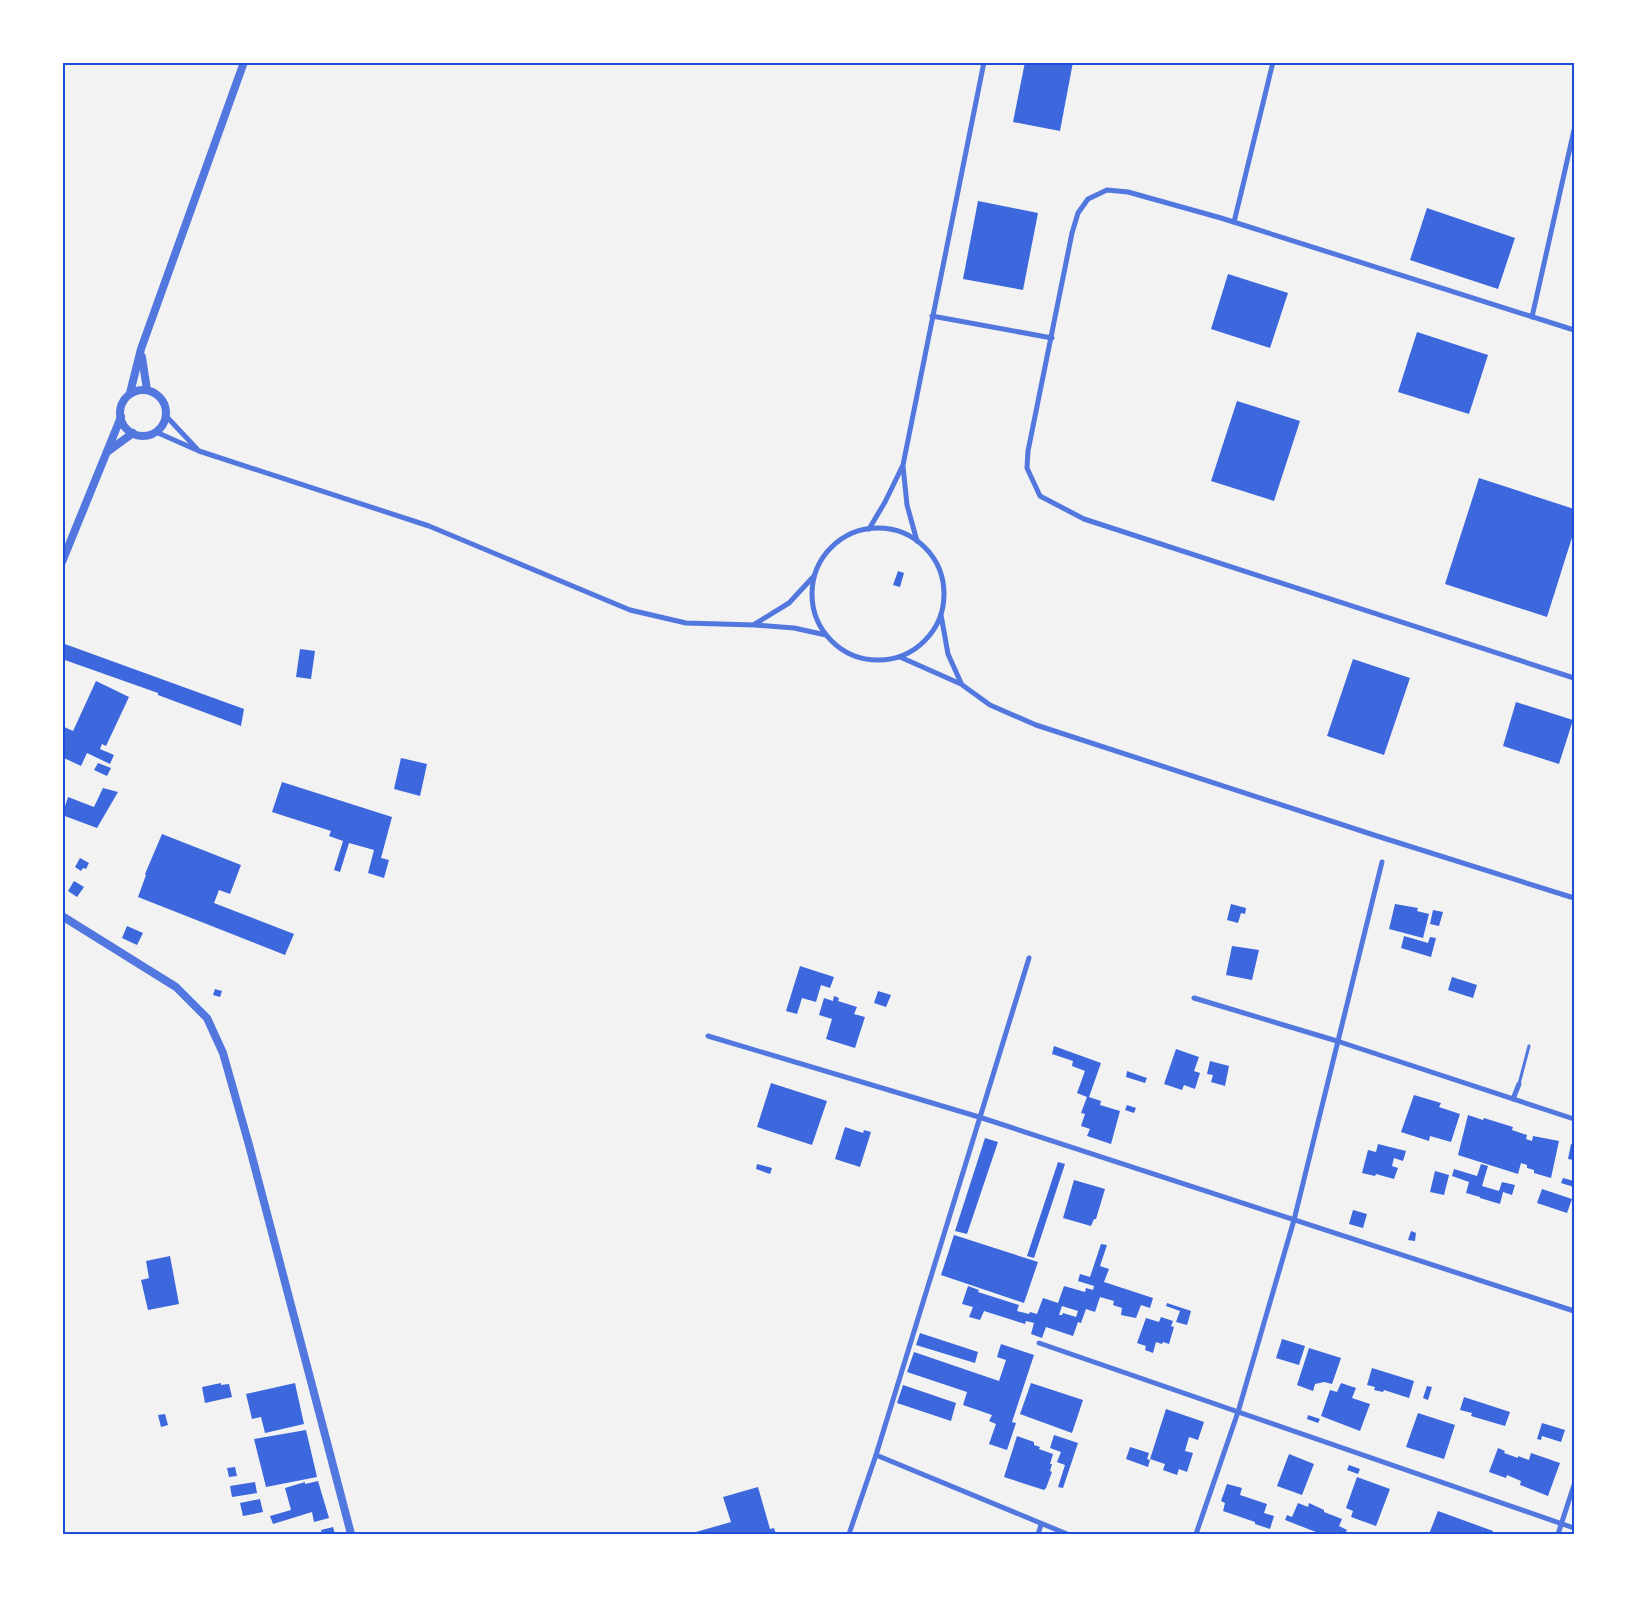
<svg xmlns="http://www.w3.org/2000/svg" width="1637" height="1597" viewBox="0 0 1637 1597" font-family="'Fira Sans Condensed',sans-serif">
<style>
.building{fill:#3d67dc;fill-rule:evenodd}
.lines{fill:none;stroke-linecap:round;stroke-linejoin:round}
.service{stroke:#5277de;stroke-width:3}
.minor{stroke:#5277de;stroke-width:5}
.tertiary{stroke:#5277de;stroke-width:8}
.neatline{fill:none;stroke:#1d4ed8;stroke-width:2}
</style>
<rect width="100%" height="100%" fill="#f2f2f2"/>
<g class="building">
<path d="M1025,62H1073L1060,131L1013,122Z"/>
<path d="M978,201L1038,213L1023,290L963,279Z"/>
<path d="M1427,208L1515,238L1498,289L1410,260Z"/>
<path d="M1228,274L1288,293L1270,348L1211,329Z"/>
<path d="M1417,332L1488,355L1469,414L1398,392Z"/>
<path d="M1237,401L1300,421L1274,501L1211,481Z"/>
<path d="M1479,478L1574,509V531L1547,617L1445,584Z"/>
<path d="M898,571L904,573L900,587L893,585Z"/>
<path d="M62,643L244,709L241,726L158,695V693L62,659Z"/>
<path d="M300,649L315,651L311,679L296,677Z"/>
<path d="M1353,659L1410,678L1384,755L1327,736Z"/>
<path d="M96,681L129,697L106,746L102,744L100,749L114,755L110,764L87,753L81,766L62,757V726L73,731Z"/>
<path d="M1516,702L1573,720L1559,764L1503,746Z"/>
<path d="M401,758L427,764L420,796L394,789Z"/>
<path d="M98,763L111,768L107,776L94,770Z"/>
<path d="M282,782L392,817L381,858L389,860L384,878L368,873L374,850L349,843L340,872L334,870L343,841L329,836L331,831L272,812Z"/>
<path d="M103,788L118,792L97,828L62,815L68,797L94,807Z"/>
<path d="M162,834L241,865L230,894L219,890L214,903L294,934L285,955L138,897L146,875L145,874Z"/>
<path d="M80,858L89,863L86,869L83,868L81,871L75,867Z"/>
<path d="M74,881L84,887L77,897L68,891Z"/>
<path d="M1231,904L1246,908L1245,914L1241,913L1238,923L1227,920Z"/>
<path d="M1395,904L1418,908L1417,911L1429,914L1423,938L1389,929Z"/>
<path d="M1433,910L1443,912L1439,926L1430,924Z"/>
<path d="M127,926L143,933L137,945L122,938Z"/>
<path d="M1404,936L1428,943L1430,937L1436,938L1431,957L1401,948Z"/>
<path d="M1232,946L1259,950L1252,980L1226,975Z"/>
<path d="M800,966L834,977L830,988L821,985L816,1002L802,998L797,1014L786,1011Z"/>
<path d="M1452,977L1477,985L1473,998L1448,990Z"/>
<path d="M215,989L222,991L220,997L213,995Z"/>
<path d="M878,991L891,995L886,1007L874,1003Z"/>
<path d="M834,996L839,998L838,1001L857,1007L854,1014L865,1017L855,1048L826,1039L832,1019L819,1015L824,998L833,1001Z"/>
<path d="M1054,1046L1101,1063L1089,1097L1101,1101L1100,1105L1120,1111L1111,1144L1087,1136L1090,1129L1081,1126L1085,1114L1081,1113L1087,1097L1077,1093L1085,1071L1072,1066L1073,1061L1052,1054Z"/>
<path d="M1176,1049L1199,1057L1194,1071L1200,1073L1195,1089L1184,1085L1182,1090L1164,1084Z"/>
<path d="M1210,1061L1229,1066L1225,1086L1211,1082L1213,1075L1207,1074Z"/>
<path d="M1127,1071L1147,1078L1145,1083L1126,1077Z"/>
<path d="M771,1083L827,1101L812,1145L757,1127Z"/>
<path d="M1414,1095L1441,1103L1439,1107L1460,1114L1451,1142L1430,1136L1429,1141L1401,1132Z"/>
<path d="M1127,1105L1136,1108L1134,1113L1125,1110Z"/>
<path d="M1468,1115L1483,1120L1484,1118L1513,1127L1512,1130L1527,1135L1526,1139L1532,1141L1533,1136L1559,1141L1551,1178L1534,1173V1170L1527,1168V1165L1521,1163L1518,1174L1458,1155Z"/>
<path d="M845,1127L863,1133L864,1130L871,1132L860,1167L835,1159Z"/>
<path d="M985,1138L998,1142L967,1234L955,1231Z"/>
<path d="M1378,1144L1406,1151L1403,1161L1394,1158L1392,1166L1398,1168L1394,1179L1376,1174L1375,1176L1362,1173L1368,1150L1376,1152Z"/>
<path d="M1571,1144L1574,1145V1160L1568,1159Z"/>
<path d="M1058,1162L1065,1164L1034,1258L1027,1256Z"/>
<path d="M757,1164L772,1168L770,1174L756,1169Z"/>
<path d="M1481,1164L1488,1166L1482,1186L1499,1191L1502,1182L1515,1185L1512,1195L1503,1192L1500,1204L1480,1198V1197L1466,1193L1469,1182L1452,1176L1454,1169L1477,1176Z"/>
<path d="M1435,1171L1449,1175L1444,1195L1430,1192Z"/>
<path d="M1563,1178L1574,1181V1187L1561,1183Z"/>
<path d="M1074,1180L1105,1189L1096,1219H1094L1091,1226L1063,1218Z"/>
<path d="M1542,1189L1572,1199L1567,1213L1537,1203Z"/>
<path d="M1353,1210L1367,1214L1363,1228L1349,1224Z"/>
<path d="M1411,1231L1416,1233L1415,1241L1408,1240Z"/>
<path d="M954,1235L1038,1262L1024,1303L941,1275Z"/>
<path d="M1101,1244L1107,1245L1100,1266L1109,1269L1104,1282L1153,1298L1150,1308L1141,1305L1136,1318L1121,1315L1122,1308L1113,1305L1114,1301L1100,1297L1095,1312L1086,1309L1081,1323L1078,1322L1073,1336L1046,1327L1042,1338L1031,1334L1034,1323L1026,1321L1025,1324L984,1311L980,1320L969,1317L973,1307L962,1304L968,1286L979,1290L978,1292L1019,1305L1017,1311L1029,1314L1030,1312L1037,1314L1043,1298L1058,1303L1064,1286L1085,1292L1086,1288L1093,1290L1094,1286L1078,1281L1080,1274L1090,1277ZM1062,1306L1078,1311L1076,1317L1063,1313L1062,1315H1059Z"/>
<path d="M170,1256L179,1304L148,1310L141,1280L149,1278L146,1261Z"/>
<path d="M1167,1303L1191,1311L1187,1325L1176,1322L1180,1311L1166,1306Z"/>
<path d="M1161,1317L1173,1321L1171,1326L1174,1327L1169,1344L1163,1342L1162,1344L1156,1342L1153,1353L1145,1350L1146,1346L1137,1343L1146,1318L1159,1322Z"/>
<path d="M920,1333L978,1352L975,1363L916,1345Z"/>
<path d="M1282,1339L1305,1346L1299,1365L1276,1358Z"/>
<path d="M1001,1344L1034,1355L1012,1422L1016,1423L1007,1450L989,1444L996,1424L989,1421L992,1415L963,1405L967,1392L907,1372L914,1352L999,1381L1006,1360L997,1357Z"/>
<path d="M1309,1348L1341,1358L1332,1384L1324,1382L1315,1384L1313,1391L1297,1385Z"/>
<path d="M1372,1368L1414,1381L1409,1398L1384,1390L1383,1392L1374,1390L1375,1387L1367,1385Z"/>
<path d="M221,1383V1385L229,1384L232,1397L205,1403L202,1387Z"/>
<path d="M295,1383L304,1424L265,1433L261,1417L252,1419L246,1394Z"/>
<path d="M1031,1383L1083,1400L1072,1433L1020,1414Z"/>
<path d="M1341,1383L1356,1388L1352,1398L1370,1404L1360,1431L1321,1416L1330,1390L1337,1392Z"/>
<path d="M903,1385L956,1403L951,1421L897,1403Z"/>
<path d="M1427,1386L1432,1387L1428,1400L1423,1398Z"/>
<path d="M1464,1397L1510,1412L1505,1426L1471,1416L1472,1413L1460,1410Z"/>
<path d="M1166,1409L1204,1422L1198,1440L1189,1437L1185,1451L1193,1453L1187,1472L1179,1469L1177,1475L1163,1470L1165,1464L1150,1459Z"/>
<path d="M1418,1413L1455,1425L1444,1459L1406,1447Z"/>
<path d="M165,1414L168,1425L161,1427L158,1415Z"/>
<path d="M1308,1415L1320,1419L1318,1423L1307,1419Z"/>
<path d="M1542,1423L1565,1430L1561,1442L1542,1436L1541,1440L1537,1439Z"/>
<path d="M306,1430L317,1477L266,1487L254,1439Z"/>
<path d="M1054,1435L1078,1443L1063,1488L1058,1487L1065,1465L1057,1462L1061,1452L1050,1448Z"/>
<path d="M1017,1436L1034,1442V1445L1040,1447L1039,1449L1053,1454L1050,1464H1052L1050,1471L1052,1472L1046,1488L1044,1490L1004,1477Z"/>
<path d="M1130,1447L1149,1453L1147,1459L1150,1460L1148,1467L1126,1459Z"/>
<path d="M1498,1448L1505,1451L1504,1453L1518,1458V1456L1529,1460L1531,1453L1560,1463L1548,1496L1520,1485L1521,1481L1507,1475L1506,1478L1489,1472Z"/>
<path d="M1289,1454L1314,1464L1302,1495L1277,1486Z"/>
<path d="M1349,1465L1360,1469L1358,1474L1347,1470Z"/>
<path d="M235,1467L237,1476L229,1477L227,1468Z"/>
<path d="M1357,1477L1390,1489L1376,1526L1351,1517L1353,1511L1346,1508Z"/>
<path d="M318,1481L329,1518L314,1522L312,1512L273,1524L270,1516L291,1510L285,1488L305,1482V1484Z"/>
<path d="M255,1482L257,1493L232,1497L230,1486Z"/>
<path d="M1227,1484L1242,1488L1240,1495L1267,1504L1264,1513L1274,1516L1270,1529L1255,1524V1522L1223,1511L1225,1503L1221,1501Z"/>
<path d="M758,1487L770,1529L774,1528L776,1534H689L731,1522L723,1497Z"/>
<path d="M260,1499L263,1512L243,1516L240,1503Z"/>
<path d="M1298,1503L1308,1507L1309,1503L1324,1510V1512L1342,1519L1339,1526L1347,1530L1345,1534H1321L1285,1520L1287,1515L1292,1517Z"/>
<path d="M1438,1511L1493,1531L1492,1534H1429Z"/>
<path d="M333,1527L335,1534H322L321,1530Z"/>
</g>
<g class="lines">
<path class="service" d="M1519,1084L1529,1046"/>
<g class="minor">
<path d="M1234,222L1273,62"/>
<path d="M932,316L1052,338"/>
<path d="M1532,317L1574,130"/>
<path d="M1574,330L1221,218L1128,192L1107,190L1088,199L1078,213L1072,233L1028,451L1027,468L1040,496L1084,519L1574,678"/>
<path d="M166,416L197,449"/>
<path d="M156,432L199,451L429,526L630,610L686,623L755,625L794,628L826,635"/>
<path d="M903,466L907,505L917,541"/>
<circle cx="878" cy="594" r="66"/>
<path d="M869,529L885,502L903,465L984,62"/>
<path d="M941,615L948,654L961,683"/>
<path d="M755,624L789,603L814,576"/>
<path d="M900,657L961,684L990,705L1036,725L1377,836L1574,898"/>
<path d="M1194,998L1337,1041L1574,1119"/>
<path d="M708,1036L979,1117L1574,1311"/>
<path d="M1513,1099L1519,1084"/>
<path d="M1039,1343L1574,1528"/>
<path d="M876,1455L1067,1534"/>
<path d="M849,1534L876,1455L1029,958"/>
<path d="M1038,1534L1041,1525"/>
<path d="M1196,1534L1238,1412L1294,1220L1382,862"/>
<path d="M1558,1534L1574,1485"/>
</g>
<g class="tertiary">
<path d="M142,357L147,390"/>
<circle cx="143" cy="413" r="23"/>
<path d="M130,393L141,349L244,62"/>
<path d="M107,452L133,433"/>
<path d="M62,562L121,417"/>
<path d="M62,916L176,987L207,1018L223,1053L249,1145L351,1534"/>
</g>
</g>
<rect width="1637" height="1597" fill="none" stroke="#ffffff" stroke-width="128"/>
<rect x="64" y="64" width="1509" height="1469" class="neatline"/>
</svg>
